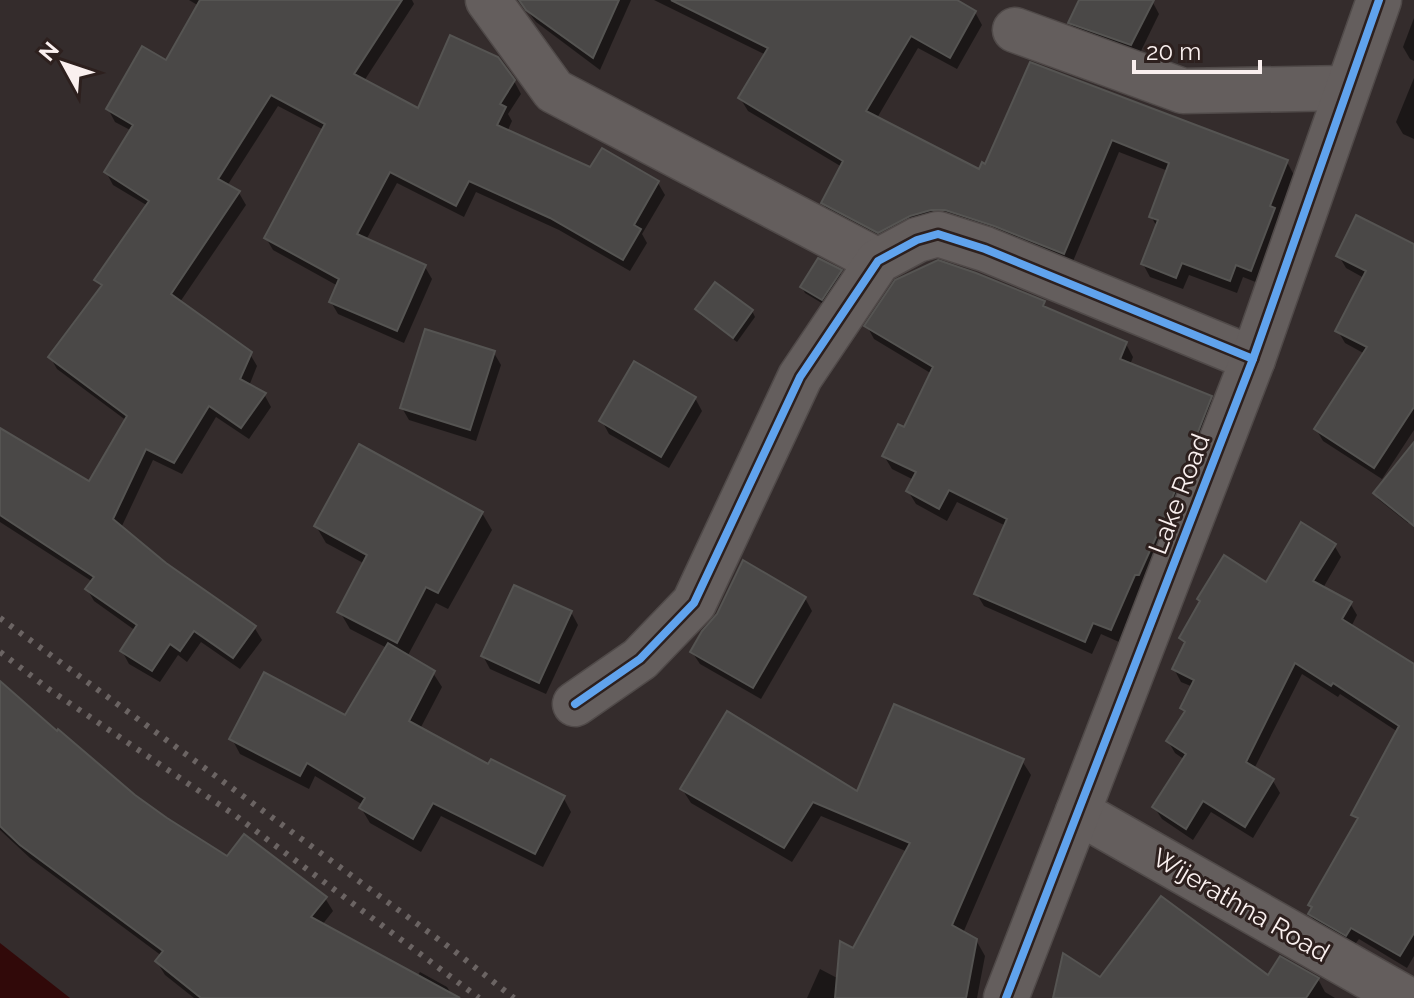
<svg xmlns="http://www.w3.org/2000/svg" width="1414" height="998" viewBox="0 0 1414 998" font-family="Raleway,sans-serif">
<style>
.water{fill:#310909}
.shadow{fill:#0007}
.building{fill:#4a4847;stroke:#555452;stroke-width:2}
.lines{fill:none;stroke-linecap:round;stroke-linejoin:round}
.minor-casing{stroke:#504a49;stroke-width:47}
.minor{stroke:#645e5d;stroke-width:44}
.rail{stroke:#6b6463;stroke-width:6;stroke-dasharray:4 8;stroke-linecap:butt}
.cycleway-casing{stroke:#2d201e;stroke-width:13}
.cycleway{stroke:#60a3ed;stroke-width:8}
.labels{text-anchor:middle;stroke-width:6;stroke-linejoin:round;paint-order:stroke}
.street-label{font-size:26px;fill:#faf0ef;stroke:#2d201e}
</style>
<rect width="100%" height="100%" fill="#342c2c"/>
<path class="water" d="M0,943L70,998H0Z"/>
<g class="shadow">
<path d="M189,0H412L414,4L364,81L419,111L514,81L521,94L508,114L512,121L507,132L591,170L658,183L665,195L642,234L647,243L630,271L559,230L476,192L464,217L397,183L366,240L425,267L432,279L404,343L338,314L331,302L338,286L273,250L266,238L324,130L278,106L227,186L239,193L246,205L180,302L250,354L257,366L249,386L264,394L271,407L249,439L216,417L182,474L153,460L121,528L165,564L254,627L262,640L240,669L201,642L187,662L178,655L160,682L129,664L122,651L136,631L94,601L87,589L93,582L0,522V430L90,483L127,421L57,369L50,357L102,288L97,280L148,206L113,185L106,172L132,131L115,122L108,109L167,63L199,6Z"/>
<path d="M519,0H631L600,70L536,22Z"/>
<path d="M654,0H953L975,12L982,25L957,69L918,48L877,118L980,172L986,166L1031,64L1287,162L1294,175L1278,217L1281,223L1258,283L1243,277L1237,293L1189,275L1183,289L1150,277L1143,264L1157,227L1151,216L1168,171L1119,152L1071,266L886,245L831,216L823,203L842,167L748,111L740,98L766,55Z"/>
<path d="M1082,0L1152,1L1159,14L1138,57L1078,35L1070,23Z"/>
<path d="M1414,18V61L1410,59L1403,47Z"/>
<path d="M1414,78V139L1403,134L1396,122Z"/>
<path d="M1414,246V430L1382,479L1323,441L1316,429L1365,354L1345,343L1338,331L1364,278L1346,268L1339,256Z"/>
<path d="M840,272L844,277L825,305L805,293L802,287Z"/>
<path d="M1043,302L1048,310L1126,344L1133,357L1130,365L1210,398L1218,411L1119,642L1101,634L1092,654L984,606L976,593L1006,526L957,502L947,521L916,504L908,491L914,480L892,469L884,456L905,429L932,374L874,339L867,326Z"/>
<path d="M697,309L752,311L755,317L737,342L701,315Z"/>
<path d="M494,353L501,365L476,441L409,420L402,408Z"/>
<path d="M695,398L702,411L669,468L609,434L602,421Z"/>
<path d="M1414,467V515L1408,523L1378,499L1375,493Z"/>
<path d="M482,513L492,530L448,609L436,603L407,657L433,673L442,687L420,729L489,767L563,797L571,812L543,867L441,816L421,852L370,823L361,808L363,805L315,776L309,789L240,754L232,739L345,718L387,648L350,629L340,612L365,564L326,543L316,526Z"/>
<path d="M1334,545L1341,557L1323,588L1350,603L1357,615L1351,627L1414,667V956L1407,968L1359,939L1353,947L1317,926L1310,914L1313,909L1310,905L1358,822L1354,815L1398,732L1340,694L1338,697L1302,674L1254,769L1273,781L1280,793L1253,838L1211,812L1193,840L1162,819L1154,807L1185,760L1175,753L1168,741L1186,714L1182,708L1193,687L1181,682L1174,669L1186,646L1181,638Z"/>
<path d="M805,598L812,611L761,699L700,664L692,652Z"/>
<path d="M571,612L578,625L546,694L490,669L483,656Z"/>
<path d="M0,684L134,797L227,859L325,898L333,911L322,925L417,977L420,972L447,987L454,998H194L165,975L157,962L162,956L30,858L0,830Z"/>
<path d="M1022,761L1031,775L963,933L976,940L985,956L977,998H807L820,969L839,979L908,852L821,816L792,862L691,803L682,789L858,794Z"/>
<path d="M1268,978L1318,979L1325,992L1335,998H1055L1101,980Z"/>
</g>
<g class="building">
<path d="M200,0H402L354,74L418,108L450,35L498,57L515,80L500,104L506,107L497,125L590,167L602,148L659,181L634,225L641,229L623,260L550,218L469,181L456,206L390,172L357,234L426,265L397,331L329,302L339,279L264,238L325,124L271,95L218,179L240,191L171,294L252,352L240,379L266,393L241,428L209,406L174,463L146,449L113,519L166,563L256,626L233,658L194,631L180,651L170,644L152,671L120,651L137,625L85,589L94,577L0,515V428L89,481L127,416L48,357L102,285L94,280L149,201L104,172L133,125L106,109L142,46L166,60Z"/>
<path d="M519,0H619L593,58L526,10Z"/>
<path d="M671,0H957L976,11L950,58L911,36L866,111L979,169L982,162L985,164L1030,62L1288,160L1270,206L1275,208L1251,271L1236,265L1230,281L1182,263L1176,278L1141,264L1158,220L1149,217L1169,163L1112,140L1064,254L994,226L945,210H931L910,216L878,233L821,203L843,161L738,98L768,48Z"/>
<path d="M1079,0H1154L1131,45L1068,23Z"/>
<path d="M1356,215L1414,244V407L1374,468L1314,429L1367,347L1335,331L1366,271L1336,256Z"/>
<path d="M818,258L842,270L822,300L800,287Z"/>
<path d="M938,260L976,273L1045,301L1043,306L1127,342L1120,359L1212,396L1162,524L1139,575H1135L1111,630L1093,623L1085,642L974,594L1007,519L949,490L939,509L906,491L916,472L882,456L898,424L904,427L933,367L864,326L895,280Z"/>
<path d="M715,282L753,310L733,338L695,309Z"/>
<path d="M425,329L495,351L470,430L400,408Z"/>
<path d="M634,361L696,397L661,457L599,421Z"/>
<path d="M1414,442V526L1373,493Z"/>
<path d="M359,444L483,512L438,593L426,587L397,643L337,612L367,555L314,526Z"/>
<path d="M1301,522L1336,544L1313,581L1352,602L1342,619L1414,664V933L1400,956L1351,928L1346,936L1308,914L1312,907L1308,905L1358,818L1351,815L1399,726L1333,683L1331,686L1295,663L1246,762L1274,779L1245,827L1203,801L1186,829L1152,807L1186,754L1166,741L1185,711L1180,708L1194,680L1172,669L1185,642L1179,638L1200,601L1197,599L1224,555L1266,582Z"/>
<path d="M743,560L806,597L753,688L690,652L702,631L717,614Z"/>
<path d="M514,585L572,611L539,683L481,656Z"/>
<path d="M388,643L435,671L409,721L488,764L491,759L565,796L535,854L433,803L413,839L359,808L365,798L307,763L300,776L229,739L264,672L345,715Z"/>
<path d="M0,681L57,731L58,729L135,795L167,818L227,856L244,834L327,897L311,917L460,998H201L155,961L163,951L20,845L0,826Z"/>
<path d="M894,704L1024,759L952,925L977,939L966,998H835L840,941L853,948L910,843L813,802L784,848L680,789L727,711L857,791Z"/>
<path d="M1161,896L1268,975L1280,956L1319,978L1306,998H1053L1063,953L1100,977Z"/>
</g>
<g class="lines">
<defs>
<g id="minor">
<path d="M488,0L554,91L878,261"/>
<path d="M1015,30L1183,91L1346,88"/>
<path d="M575,704L640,659L694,603L800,377L878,261L917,240L938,234L985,249L1253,359"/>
<path d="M1078,812L1405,998"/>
<path d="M1006,998L1253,359L1379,0"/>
</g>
</defs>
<use href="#minor" class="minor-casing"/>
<use href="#minor" class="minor"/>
<g class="rail">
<path d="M0,618L453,950L514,998"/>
<path d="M0,652L50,690L236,816L479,998"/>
</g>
<defs>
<g id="cycleway">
<path d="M575,704L640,659L694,603L800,377L878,261L917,240L938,234L985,249L1253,359"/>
<path d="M1006,998L1253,359L1379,0"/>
</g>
</defs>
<use href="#cycleway" class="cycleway-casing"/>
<use href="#cycleway" class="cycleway"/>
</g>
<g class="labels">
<g class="street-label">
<text transform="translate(1179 494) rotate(-69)" y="9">Lake Road</text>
<text transform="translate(1241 905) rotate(30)" y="9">Wijerathna Road</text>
</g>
</g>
<g transform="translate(64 64) rotate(310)" stroke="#2d201e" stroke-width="6" paint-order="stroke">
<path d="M0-6L14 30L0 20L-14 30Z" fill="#faf0ef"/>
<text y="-12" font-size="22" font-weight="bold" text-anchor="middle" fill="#faf0ef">N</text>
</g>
<path d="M1134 60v12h126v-12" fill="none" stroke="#faf0ef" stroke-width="4"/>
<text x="1146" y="60" font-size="24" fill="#faf0ef" stroke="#2d201e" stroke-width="6" paint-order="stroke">20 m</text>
</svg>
